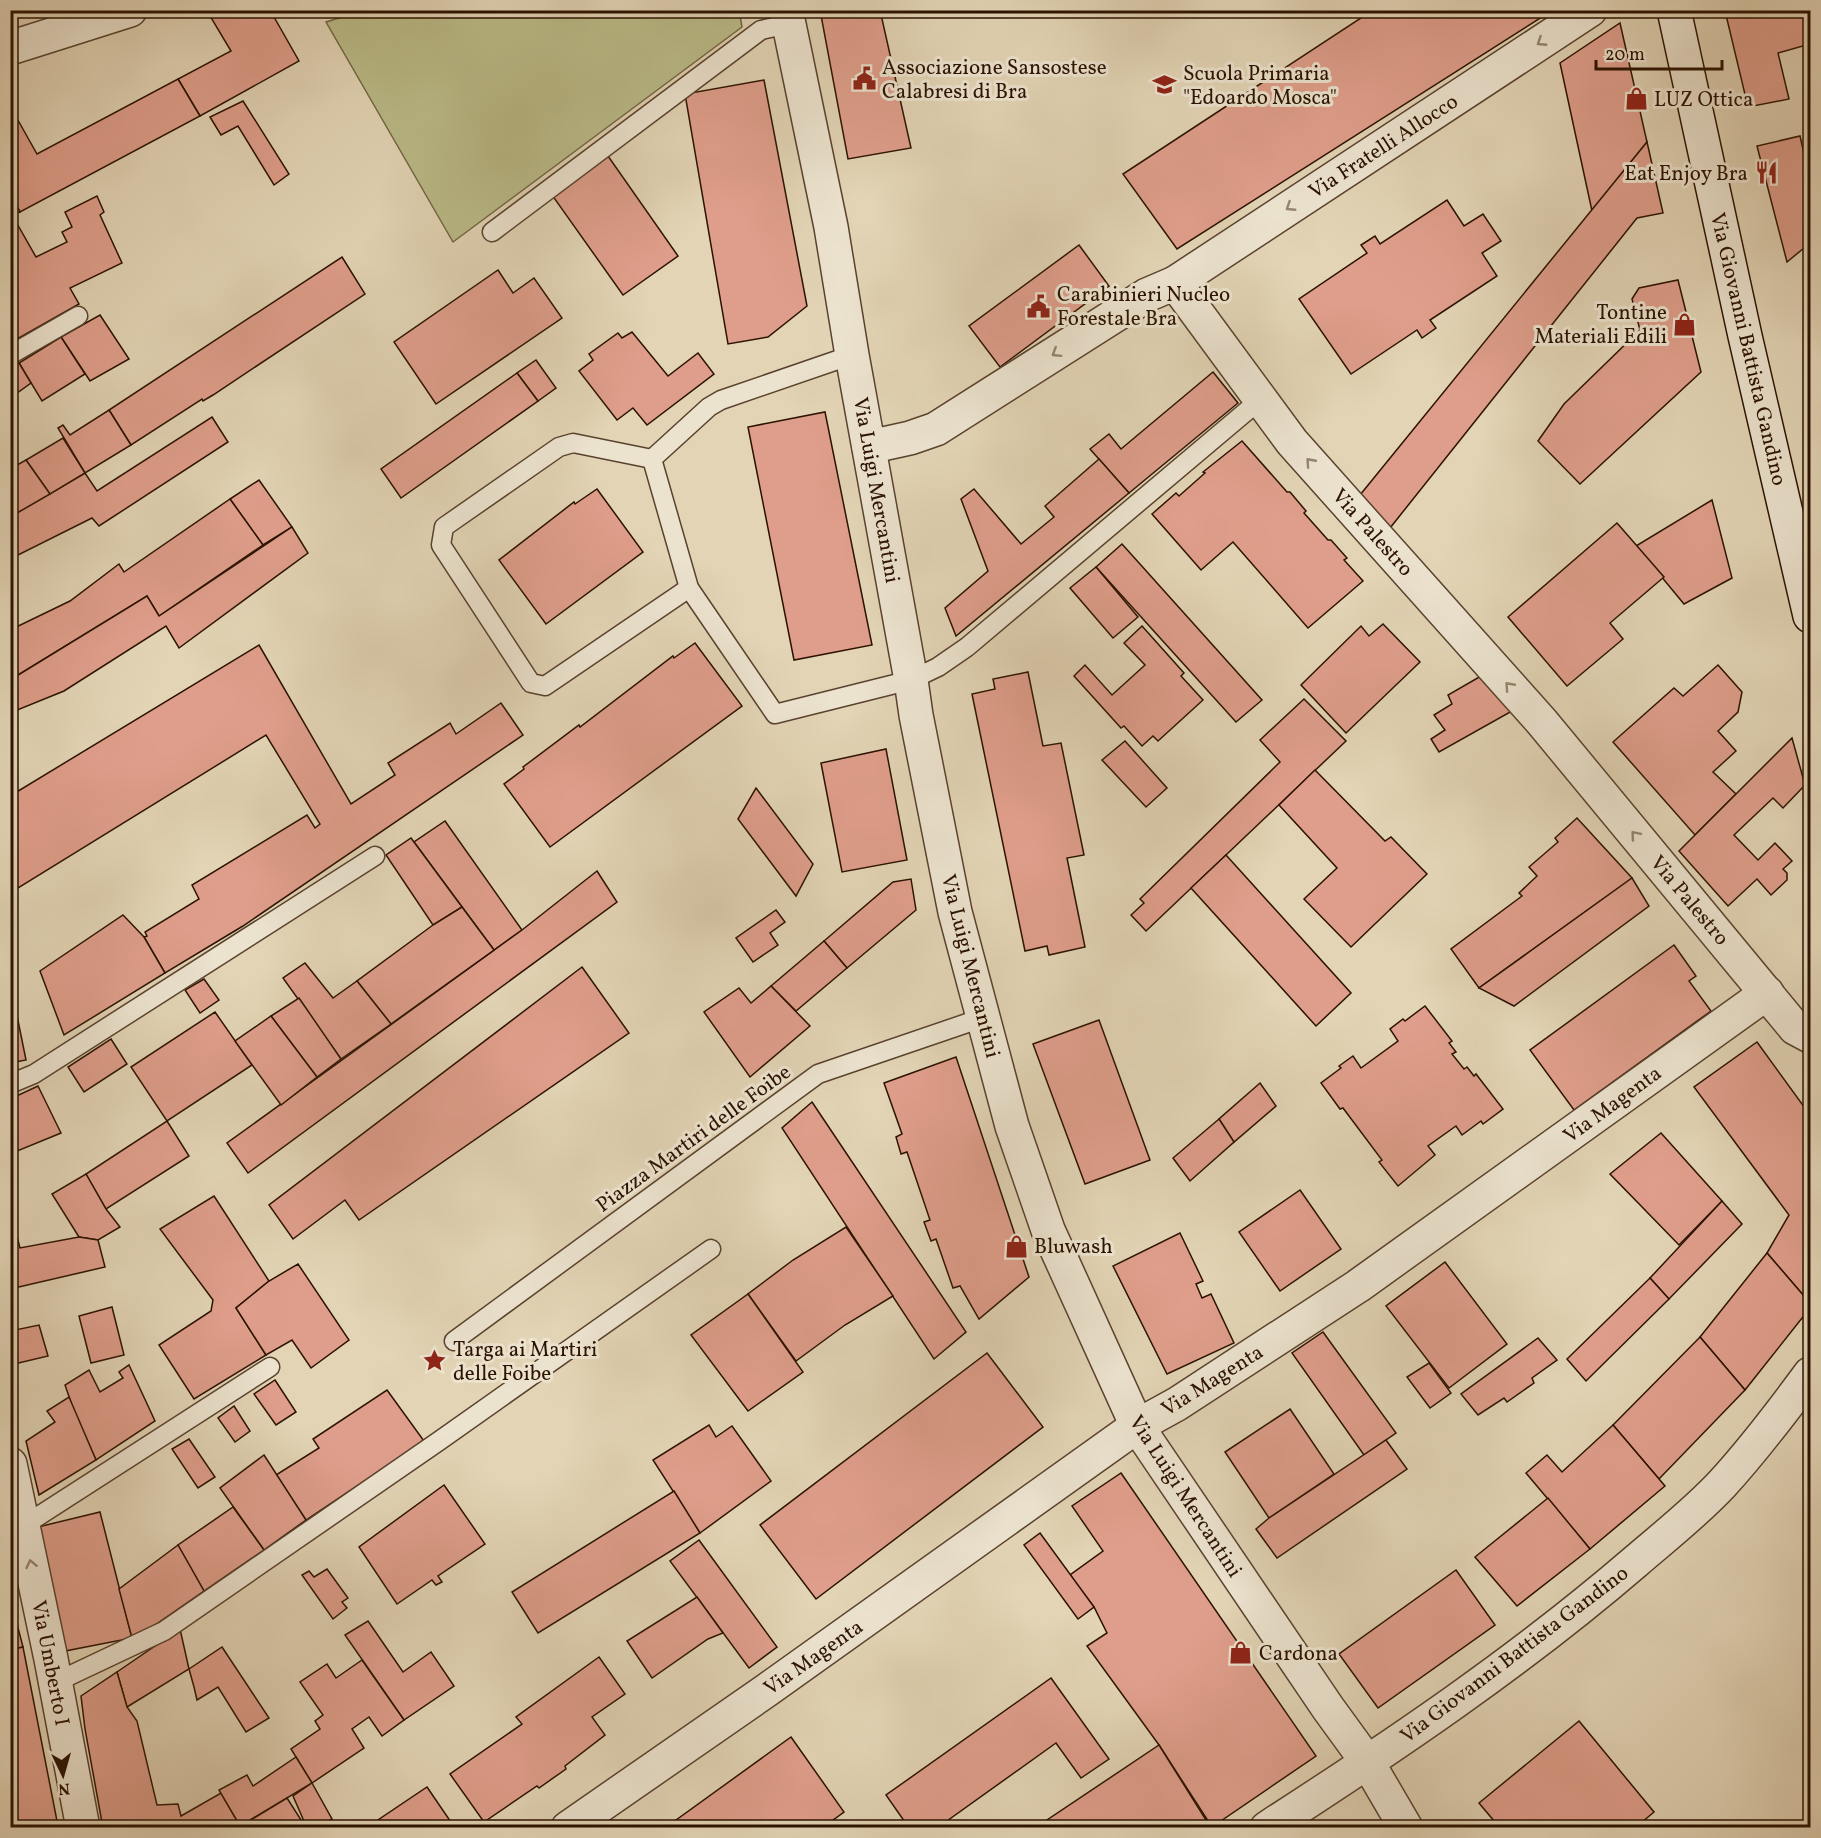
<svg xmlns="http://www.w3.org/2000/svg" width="1821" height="1838" viewBox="0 0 1821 1838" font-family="Vollkorn,serif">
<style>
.green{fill:#babb88;stroke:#726644;stroke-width:1.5}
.building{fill:#df9e8b;stroke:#2b1201;stroke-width:1.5}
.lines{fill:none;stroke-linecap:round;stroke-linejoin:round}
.lane-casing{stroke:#59422e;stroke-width:21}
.street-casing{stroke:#59422e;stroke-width:36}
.secondary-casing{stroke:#2b1201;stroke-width:36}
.lane{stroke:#ece3cf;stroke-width:18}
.street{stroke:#ece3cf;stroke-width:33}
.secondary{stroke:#ece3cf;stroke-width:33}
.oneway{stroke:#958572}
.labels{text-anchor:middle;stroke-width:6;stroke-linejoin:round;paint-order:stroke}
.poi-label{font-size:21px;fill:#2b1201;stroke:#ece3cf;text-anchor:start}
.street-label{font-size:21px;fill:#2b1201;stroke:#ece3cf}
</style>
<rect width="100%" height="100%" fill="#e2d4b5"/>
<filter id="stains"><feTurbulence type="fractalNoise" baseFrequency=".00333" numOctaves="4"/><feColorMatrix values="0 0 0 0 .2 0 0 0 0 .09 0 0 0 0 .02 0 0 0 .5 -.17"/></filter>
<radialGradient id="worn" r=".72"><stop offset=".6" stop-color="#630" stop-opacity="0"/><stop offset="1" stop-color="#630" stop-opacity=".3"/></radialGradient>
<path class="green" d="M365,10H739L742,27L453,242L326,22Z"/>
<g class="building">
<path d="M226,10H270L299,61L200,116L178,79L231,51L210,16Z"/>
<path d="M820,10H880L911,148L848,159Z"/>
<path d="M1373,10H1553L1177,249L1123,174Z"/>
<path d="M1742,10H1810V44L1778,53L1789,99L1748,107L1726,15Z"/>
<path d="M1620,23L1647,142L1592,211L1560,63Z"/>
<path d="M178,79L200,116L20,212L10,193V106L37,154Z"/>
<path d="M764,80L807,306L768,337L728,344L685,94Z"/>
<path d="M243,101L289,174L274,185L238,126L221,135L210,117Z"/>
<path d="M1800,136L1810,180V243L1787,262L1757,146Z"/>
<path d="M1647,142L1663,213L1637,218L1390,528L1360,495Z"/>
<path d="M608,156L678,256L623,295L552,195Z"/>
<path d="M10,193L20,212L10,217Z"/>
<path d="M97,196L104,212L100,215L122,263L70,288L79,304L10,343V224L16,222L36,257L67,242L62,232L72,227L65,212Z"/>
<path d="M1447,200L1464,226L1483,214L1501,241L1482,253L1497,276L1430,320L1436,328L1422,338L1417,330L1351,374L1299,299L1367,253L1361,245L1375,236L1380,244Z"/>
<path d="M1079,245L1109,286L1000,367L969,326Z"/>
<path d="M342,257L365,294L213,395L203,401L202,399L131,445L109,410Z"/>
<path d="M498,270L513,293L534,278L562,318L436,404L394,342Z"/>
<path d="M1678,280L1701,372L1580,484L1538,441L1564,404L1640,330L1632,299L1639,288Z"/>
<path d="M100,315L129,359L90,381L61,337Z"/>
<path d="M632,332L668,376L698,353L714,374L647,425L633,408L617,420L579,371L593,360L589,354L618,333L622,338Z"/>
<path d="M61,337L85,374L42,401L19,363Z"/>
<path d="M536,360L556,388L538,401L517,373Z"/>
<path d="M19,363L31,383L10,398V369Z"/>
<path d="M1213,372L1238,403L1129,493L1090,449L1109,434L1121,449Z"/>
<path d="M517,373L538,401L401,498L381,469Z"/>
<path d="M109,410L131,445L85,473L58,428L63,425L70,435Z"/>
<path d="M825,412L872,645L794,660L748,427Z"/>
<path d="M212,417L228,442L99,526L92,518L10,559V517L85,473L97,491Z"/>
<path d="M63,438L85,473L50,494L26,460Z"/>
<path d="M1242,441L1287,492H1290L1306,511L1304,513L1328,540H1331L1347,558L1344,560L1363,581L1308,628L1233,542L1201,570L1152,514L1176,493L1179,496L1205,473L1203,472Z"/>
<path d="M1099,459L1129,493L956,636L945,608L988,571L961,499L974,489L1021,544L1054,517L1045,506Z"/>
<path d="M26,460L50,494L10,517V469Z"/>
<path d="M259,480L292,527L263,545L230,499Z"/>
<path d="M597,489L643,552L546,624L499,560L574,502L575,504Z"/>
<path d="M230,499L263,545L159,616L147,596L10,680V630L70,601L119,564L124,572Z"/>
<path d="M1712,500L1732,578L1684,604L1636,546Z"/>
<path d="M1617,523L1664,577L1610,623L1623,639L1567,686L1508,617Z"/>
<path d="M292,527L308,553L179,648L166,626L64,691L10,713V680L147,596L159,616Z"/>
<path d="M1122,544L1262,700L1236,722L1096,567Z"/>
<path d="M1096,567L1138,617L1113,638L1070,588Z"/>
<path d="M1383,624L1420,662L1346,733L1301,685L1361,626L1369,636Z"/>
<path d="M1142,626L1184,673L1181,676L1203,700L1158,741L1153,736L1142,746L1124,726L1121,728L1074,676L1085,665L1112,695L1145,665L1124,643Z"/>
<path d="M695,643L742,706L550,847L504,784L524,769L523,767L579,725L580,727L673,656L674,658Z"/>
<path d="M259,645L351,804L395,775L388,763L450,723L456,734L501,703L523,735L243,926L165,973L144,937L147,936L145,932L199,899L192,885L307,815L315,828L320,824L266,735L10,893V796Z"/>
<path d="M1718,665L1742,692L1738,712L1718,731L1736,751L1713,772L1736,794L1695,835L1613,742L1674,688L1683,696Z"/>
<path d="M1028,672L1043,746L1061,743L1084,855L1067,858L1085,947L1049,955L1047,946L1025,951L972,694L995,689L993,679Z"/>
<path d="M1481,676L1512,711L1439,752L1431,739L1445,730L1434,715L1452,704L1448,695Z"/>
<path d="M1304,699L1346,741L1146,931L1131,915L1144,903L1140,899L1280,762L1260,740Z"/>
<path d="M1792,738L1805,785L1783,808L1773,798L1734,835L1758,860L1775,843L1792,861L1783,869L1787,873V880L1771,895L1757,879L1728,906L1679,851Z"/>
<path d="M1125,741L1167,788L1146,807L1102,760Z"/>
<path d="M886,749L907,860L842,872L821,763Z"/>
<path d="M1315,770L1385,841L1391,837L1427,874L1351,947L1304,899L1337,868L1279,805Z"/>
<path d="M756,788L813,864L796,896L738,819Z"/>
<path d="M1577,818L1632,878L1479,988L1451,949L1522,896L1519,893L1537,876L1529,867L1558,842L1555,838Z"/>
<path d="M445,821L522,930L494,950L414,842Z"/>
<path d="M411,838L462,907L433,925L386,855Z"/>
<path d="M1226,855L1351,993L1316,1026L1191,888Z"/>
<path d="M597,871L617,902L248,1173L227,1143L522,930Z"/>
<path d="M1632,878L1649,906L1514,1006L1479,988Z"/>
<path d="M911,879L916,910L847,968L824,941L893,882Z"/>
<path d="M462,907L494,950L391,1024L357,981L433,925Z"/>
<path d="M776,910L785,922L770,933L778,945L753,962L736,938Z"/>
<path d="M123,915L144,937L165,973L64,1035L40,971Z"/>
<path d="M824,941L847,968L796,1011L771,986Z"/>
<path d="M1674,945L1696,976L1689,981L1711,1011L1574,1110L1530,1050Z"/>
<path d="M305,963L333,998L357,981L391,1024L341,1059L283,978Z"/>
<path d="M582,967L629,1033L359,1220L345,1200L293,1239L269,1205Z"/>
<path d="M204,979L219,1000L200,1013L185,990Z"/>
<path d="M10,981L26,1060L10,1063Z"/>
<path d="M771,986L810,1026L750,1077L704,1012L739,988L751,1003Z"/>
<path d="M299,998L341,1059L317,1077L271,1016Z"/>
<path d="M1425,1006L1452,1041L1449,1043L1456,1052L1452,1054L1464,1069L1467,1067L1474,1076L1476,1074L1503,1109L1483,1124L1481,1121L1462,1135L1456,1126L1428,1146L1435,1155L1398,1186L1379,1162L1382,1160L1343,1108L1340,1109L1321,1083L1341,1068L1339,1066L1353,1056L1361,1068L1398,1041L1390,1029L1403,1019L1405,1021Z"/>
<path d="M215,1012L252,1065L167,1121L131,1067Z"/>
<path d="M271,1016L317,1077L281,1105L235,1041Z"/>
<path d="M1099,1020L1150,1160L1085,1184L1033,1044Z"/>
<path d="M111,1039L127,1064L84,1092L68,1067Z"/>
<path d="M1757,1042L1810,1115V1303L1767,1253L1789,1215L1694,1087Z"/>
<path d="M956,1057L1029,1277L979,1319L960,1286L953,1288L936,1239L931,1241L924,1222L930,1220L907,1152L901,1154L896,1137L902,1134L884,1083Z"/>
<path d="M1260,1083L1276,1106L1234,1142L1219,1119Z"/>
<path d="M38,1086L61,1133L10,1154V1099Z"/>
<path d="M812,1102L966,1332L934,1359L782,1128Z"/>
<path d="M1219,1119L1234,1142L1190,1181L1173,1158Z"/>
<path d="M167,1121L189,1156L106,1209L86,1174Z"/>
<path d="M1661,1133L1722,1201L1679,1245L1610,1174Z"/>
<path d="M86,1174L106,1209L120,1227L98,1240L79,1237L52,1194Z"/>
<path d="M1300,1190L1341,1249L1280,1291L1239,1232Z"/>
<path d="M214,1196L269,1281L236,1308L266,1355L194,1399L159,1345L211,1311L213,1300L160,1229Z"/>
<path d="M1722,1201L1742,1224L1669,1299L1650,1278Z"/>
<path d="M11,1213L20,1248L79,1237L98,1240L105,1267L10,1289Z"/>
<path d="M846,1227L893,1296L845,1325L796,1361L748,1294L793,1260Z"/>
<path d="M1180,1233L1203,1281L1196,1284L1202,1298L1211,1294L1234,1343L1167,1374L1113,1266Z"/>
<path d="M1767,1253L1810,1303V1308L1745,1390L1700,1337Z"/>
<path d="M1445,1262L1507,1344L1449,1388L1386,1306Z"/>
<path d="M298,1264L349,1340L311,1368L292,1340L266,1355L236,1308L269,1281Z"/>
<path d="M1650,1278L1669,1299L1586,1381L1567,1359Z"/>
<path d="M748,1294L803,1372L748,1411L691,1335Z"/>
<path d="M112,1307L124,1355L91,1363L79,1316Z"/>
<path d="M39,1325L48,1356L10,1365V1331Z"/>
<path d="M1323,1332L1396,1433L1364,1455L1292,1353Z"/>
<path d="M1700,1337L1745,1390L1659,1479L1613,1425Z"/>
<path d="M1538,1338L1557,1360L1532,1378L1534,1383L1507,1402L1504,1398L1478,1415L1461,1394Z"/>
<path d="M987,1353L1043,1427L816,1599L760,1525Z"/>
<path d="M1429,1363L1451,1393L1430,1408L1407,1377Z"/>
<path d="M129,1365L155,1421L96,1460L74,1411L65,1385L89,1370L100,1392L123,1378L119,1372Z"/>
<path d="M275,1380L296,1412L276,1425L254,1394Z"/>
<path d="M387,1390L424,1441L306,1520L276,1475L319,1448L313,1439Z"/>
<path d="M69,1397L96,1460L39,1495L26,1441L55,1422L47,1411Z"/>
<path d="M234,1406L250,1431L235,1442L218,1418Z"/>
<path d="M1290,1409L1334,1474L1269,1518L1225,1452Z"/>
<path d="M709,1425L716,1437L732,1426L771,1481L700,1533L653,1460Z"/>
<path d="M1613,1425L1665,1486L1590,1549L1526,1473L1547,1455L1562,1472Z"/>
<path d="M189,1439L215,1477L198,1488L172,1449Z"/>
<path d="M1386,1440L1407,1469L1277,1558L1256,1529L1269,1518Z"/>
<path d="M264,1455L306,1520L264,1550L220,1488Z"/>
<path d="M1121,1473L1316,1756L1212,1827L1159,1745L1087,1646L1107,1633L1094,1607L1070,1575L1103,1551L1072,1506Z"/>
<path d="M444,1485L485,1544L438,1576L442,1582L436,1585L432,1580L397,1604L359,1547Z"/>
<path d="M674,1491L700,1533L538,1633L512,1592Z"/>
<path d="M1548,1498L1590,1549L1517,1606L1475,1557Z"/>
<path d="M233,1507L264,1550L204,1591L178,1545Z"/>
<path d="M100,1512L132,1638L65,1651L38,1527Z"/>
<path d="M1040,1533L1094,1607L1078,1619L1024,1545Z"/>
<path d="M699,1540L777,1647L749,1668L670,1561Z"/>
<path d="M178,1545L204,1591L145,1632L132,1638L119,1589Z"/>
<path d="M327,1569L348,1598L342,1602L347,1608L333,1619L302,1575L309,1571L314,1577Z"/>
<path d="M1456,1570L1495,1625L1378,1708L1339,1654Z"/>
<path d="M10,1597L23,1647L10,1650Z"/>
<path d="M697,1597L723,1633L708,1639L652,1678L627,1641Z"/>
<path d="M368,1621L403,1672L431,1652L454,1686L404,1720L345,1635Z"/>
<path d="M180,1629L189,1669L127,1707L117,1672Z"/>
<path d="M23,1647L58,1826L53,1828H10V1650Z"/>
<path d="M222,1647L269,1718L246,1732L218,1687L197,1700L194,1687L189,1669Z"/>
<path d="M599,1657L625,1694L592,1717L605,1735L565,1766L566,1769L539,1788L537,1786L484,1822L450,1774L522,1724L516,1717Z"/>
<path d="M362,1660L404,1720L382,1736L369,1717L352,1729L364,1748L312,1783L291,1749L320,1729L315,1721L323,1715L300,1682L327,1664L336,1678Z"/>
<path d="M117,1672L127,1707L137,1721L157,1805L178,1804L181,1816L221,1793L240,1826L103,1828L85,1729L81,1696Z"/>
<path d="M1051,1678L1109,1759L1081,1778L1056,1743L937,1828H909L886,1795Z"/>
<path d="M1579,1721L1654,1812L1635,1828H1500L1479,1803Z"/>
<path d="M791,1737L844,1812L822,1828H665Z"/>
<path d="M1159,1745L1211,1828H1035Z"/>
<path d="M296,1757L312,1783L240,1826L219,1790L247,1775L253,1786Z"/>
<path d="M312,1783L332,1819L316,1828H307L293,1796Z"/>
<path d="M427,1787L455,1828H366Z"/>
<path d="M287,1798L303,1823L296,1828H238Z"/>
</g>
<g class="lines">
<defs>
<g id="lane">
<path d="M492,232L761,30L789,24"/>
<path d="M10,355L78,316"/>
<path d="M852,355L721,400L709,407L652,459L689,588L775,714L911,680L938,667L967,647L1261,399"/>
<path d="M652,459L573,443L559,447L444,527L441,545L531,683L545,686L689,588"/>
<path d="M10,1084L34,1074L375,856"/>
<path d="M454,1341L818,1074L982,1018"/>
<path d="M23,1526L270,1367"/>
<path d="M54,1683L164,1631L439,1441L711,1249"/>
</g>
<g id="street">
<path d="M786,10L831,227L852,355L911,680L916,715L955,912L1012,1126L1048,1230L1137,1426L1328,1708L1368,1763L1406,1828"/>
<path d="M10,48L130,10"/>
<path d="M1175,283L1590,10"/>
<path d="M869,447L910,438L936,429L1147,295L1175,283L1292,442L1542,722L1795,1028L1810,1036"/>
<path d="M10,1464L51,1659L83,1828"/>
<path d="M568,1828L767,1690L1137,1426L1177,1404L1358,1286L1767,993"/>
<path d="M1267,1828C1394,1746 1520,1661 1635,1562C1664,1537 1696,1512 1722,1484C1754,1449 1782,1412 1810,1374"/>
</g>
<path id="secondary" d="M1674,10L1745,336L1810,616"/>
</defs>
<use href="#lane" class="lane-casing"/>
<use href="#street" class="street-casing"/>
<use href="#secondary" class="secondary-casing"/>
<use href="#lane" class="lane"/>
<use href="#street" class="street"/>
<use href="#secondary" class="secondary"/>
</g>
<defs><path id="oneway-chevron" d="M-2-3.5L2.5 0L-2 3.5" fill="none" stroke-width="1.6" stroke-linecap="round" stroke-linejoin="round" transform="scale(1.5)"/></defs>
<g class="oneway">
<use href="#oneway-chevron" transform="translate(1541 42) rotate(147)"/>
<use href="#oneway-chevron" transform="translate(1290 207) rotate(147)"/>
<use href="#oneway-chevron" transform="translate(1056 353) rotate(148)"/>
<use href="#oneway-chevron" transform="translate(1310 462) rotate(-132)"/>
<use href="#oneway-chevron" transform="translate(1509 686) rotate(-132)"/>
<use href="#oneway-chevron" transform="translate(1635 835) rotate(-130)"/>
<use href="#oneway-chevron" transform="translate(31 1564) rotate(-102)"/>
</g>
<defs>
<symbol id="civic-bare" viewBox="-9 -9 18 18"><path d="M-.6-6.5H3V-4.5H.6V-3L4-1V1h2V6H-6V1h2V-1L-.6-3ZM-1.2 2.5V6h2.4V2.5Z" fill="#8f2418" stroke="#ece3cf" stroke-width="2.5" paint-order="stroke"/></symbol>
<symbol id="school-bare" viewBox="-9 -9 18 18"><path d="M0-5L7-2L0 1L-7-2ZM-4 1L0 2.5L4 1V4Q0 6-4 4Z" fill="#8f2418" stroke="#ece3cf" stroke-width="2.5" paint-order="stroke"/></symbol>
<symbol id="shop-bare" viewBox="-9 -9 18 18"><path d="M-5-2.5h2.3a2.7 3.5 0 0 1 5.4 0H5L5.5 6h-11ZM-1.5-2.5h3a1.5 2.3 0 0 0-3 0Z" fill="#8f2418" stroke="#ece3cf" stroke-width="2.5" paint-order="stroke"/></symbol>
<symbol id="restaurant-bare" viewBox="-9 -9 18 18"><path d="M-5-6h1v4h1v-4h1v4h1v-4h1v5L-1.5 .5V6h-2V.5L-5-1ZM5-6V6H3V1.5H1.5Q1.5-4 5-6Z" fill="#8f2418" stroke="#ece3cf" stroke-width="2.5" paint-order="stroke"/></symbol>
<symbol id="sight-bare" viewBox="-9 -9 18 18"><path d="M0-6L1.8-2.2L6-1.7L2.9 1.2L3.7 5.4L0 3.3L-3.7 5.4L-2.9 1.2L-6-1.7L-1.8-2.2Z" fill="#8f2418" stroke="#ece3cf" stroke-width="2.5" paint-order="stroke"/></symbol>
</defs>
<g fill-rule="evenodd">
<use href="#civic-bare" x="848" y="62" width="33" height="33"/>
<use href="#school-bare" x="1148" y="68" width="33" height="33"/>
<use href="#shop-bare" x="1620" y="82" width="33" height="33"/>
<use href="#restaurant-bare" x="1750" y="156" width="33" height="33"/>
<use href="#civic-bare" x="1022" y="290" width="33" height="33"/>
<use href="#shop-bare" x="1668" y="308" width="33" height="33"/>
<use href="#shop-bare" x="1000" y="1230" width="33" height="33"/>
<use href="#sight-bare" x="418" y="1344" width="33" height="33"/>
<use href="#shop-bare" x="1224" y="1636" width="33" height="33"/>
</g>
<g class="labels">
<g class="poi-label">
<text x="882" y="74">Associazione Sansostese<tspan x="882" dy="24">Calabresi di Bra</tspan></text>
<text x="1183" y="80">Scuola Primaria<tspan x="1183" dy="24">"Edoardo Mosca"</tspan></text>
<text x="1654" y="106">LUZ Ottica</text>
<text x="1748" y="180" text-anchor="end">Eat Enjoy Bra</text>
<text x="1057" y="301">Carabinieri Nucleo<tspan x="1057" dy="24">Forestale Bra</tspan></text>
<text x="1667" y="319" text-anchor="end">Tontine<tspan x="1667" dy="24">Materiali Edili</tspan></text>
<text x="1034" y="1253">Bluwash</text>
<text x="453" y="1356">Targa ai Martiri<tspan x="453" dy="24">delle Foibe</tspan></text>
<text x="1259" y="1660">Cardona</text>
</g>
<g class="street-label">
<text transform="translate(1383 146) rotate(-33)" y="7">Via Fratelli Allocco</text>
<text transform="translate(1749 349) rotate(77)" y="7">Via Giovanni Battista Gandino</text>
<text transform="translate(877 490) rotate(80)" y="7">Via Luigi Mercantini</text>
<text transform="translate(1373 532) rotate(48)" y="7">Via Palestro</text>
<text transform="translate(1690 900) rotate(50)" y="7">Via Palestro</text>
<text transform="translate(971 966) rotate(76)" y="7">Via Luigi Mercantini</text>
<text transform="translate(1612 1104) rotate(-36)" y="7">Via Magenta</text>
<text transform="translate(693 1138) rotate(-36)" y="7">Piazza Martiri delle Foibe</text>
<text transform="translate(1212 1380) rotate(-32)" y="7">Via Magenta</text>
<text transform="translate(1186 1496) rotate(57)" y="7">Via Luigi Mercantini</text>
<text transform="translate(1514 1654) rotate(-37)" y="7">Via Giovanni Battista Gandino</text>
<text transform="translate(813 1657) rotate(-35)" y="7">Via Magenta</text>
<text transform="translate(51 1663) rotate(79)" y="7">Via Umberto I</text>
</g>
</g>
<rect width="1821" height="1838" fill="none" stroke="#e2d4b5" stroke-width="36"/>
<rect x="12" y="12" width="1797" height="1814" fill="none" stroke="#2b1201" stroke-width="3"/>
<rect x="18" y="18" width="1785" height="1802" fill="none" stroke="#2b1201" stroke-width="1.5"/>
<g transform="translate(63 1775) rotate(175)" stroke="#ece3cf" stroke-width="4.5" paint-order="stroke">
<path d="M0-4.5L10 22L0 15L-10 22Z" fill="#2b1201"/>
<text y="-9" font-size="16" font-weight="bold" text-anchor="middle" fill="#2b1201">N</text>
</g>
<path d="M1596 60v9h126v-9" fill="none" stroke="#2b1201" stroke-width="3"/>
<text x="1605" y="60" font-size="18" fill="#2b1201" stroke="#ece3cf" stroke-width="4.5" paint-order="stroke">20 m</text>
<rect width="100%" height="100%" filter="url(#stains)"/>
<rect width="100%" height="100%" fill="url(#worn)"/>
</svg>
